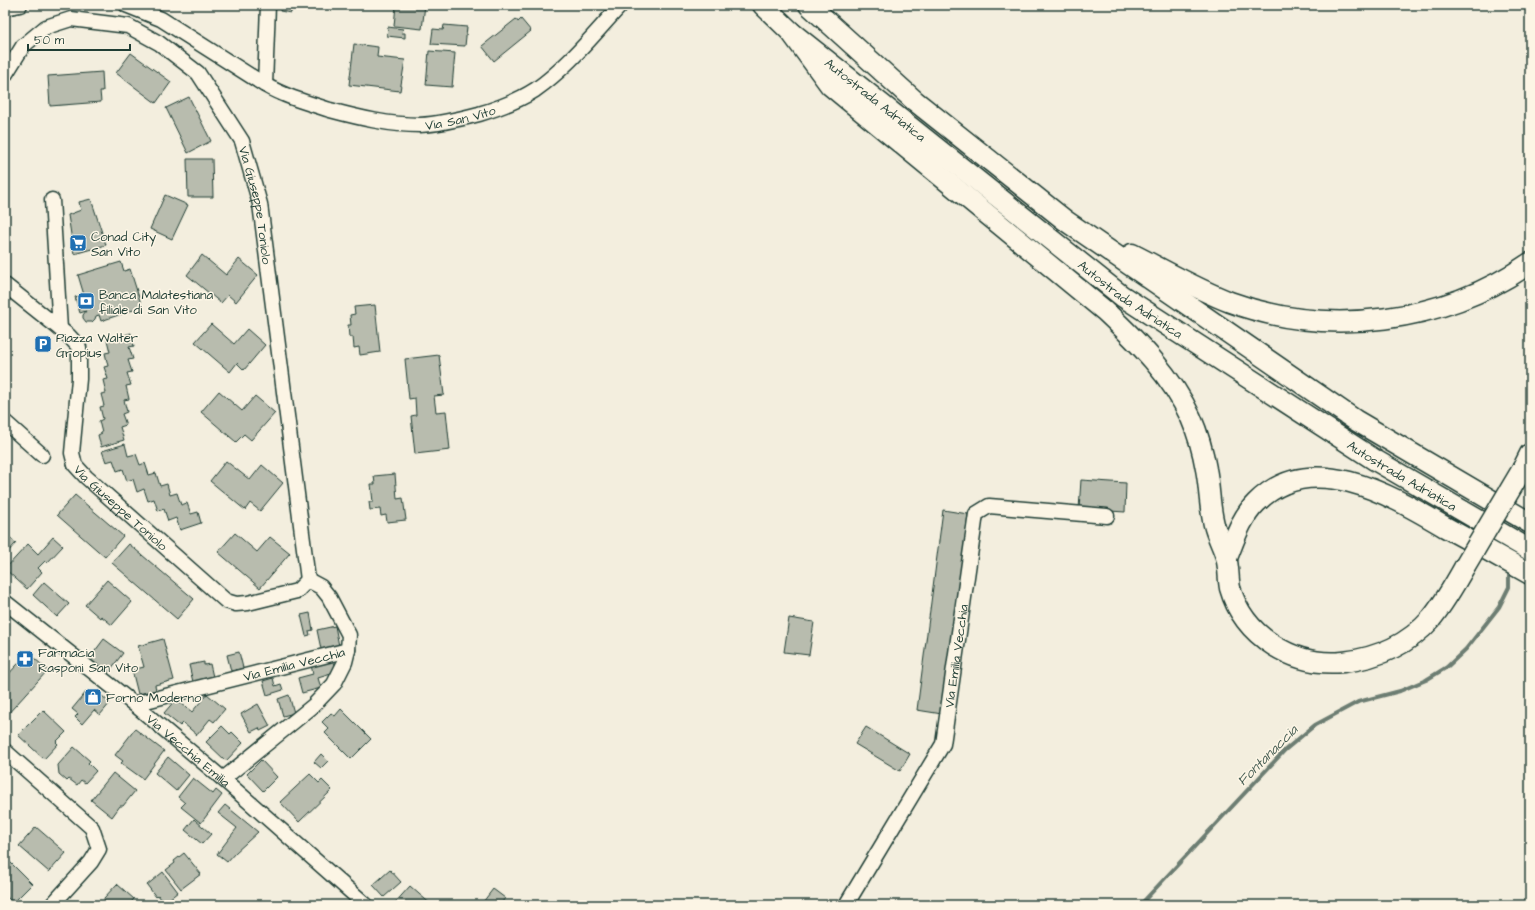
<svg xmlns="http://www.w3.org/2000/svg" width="1535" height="910" viewBox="0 0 1535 910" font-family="'Architects Daughter',sans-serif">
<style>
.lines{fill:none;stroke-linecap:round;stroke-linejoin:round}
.stream{stroke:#6c7d72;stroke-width:4}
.building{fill:#b8bcae;stroke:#1f3d34}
.minor-casing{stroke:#1f3d34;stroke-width:17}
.highway-casing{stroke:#1f3d34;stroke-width:23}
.minor{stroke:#fcf5e5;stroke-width:14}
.highway{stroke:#fcf5e5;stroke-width:20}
.highway-bridge-casing{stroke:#1f3d34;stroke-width:23;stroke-linecap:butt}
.highway-bridge{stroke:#fcf5e5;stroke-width:20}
.labels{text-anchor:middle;stroke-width:3;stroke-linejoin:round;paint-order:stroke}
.street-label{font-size:13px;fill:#1f3d34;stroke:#fcf5e5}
.poi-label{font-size:13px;fill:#1f3d34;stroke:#fcf5e5;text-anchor:start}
.water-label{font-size:14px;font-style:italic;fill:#465d53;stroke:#fcf5e5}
</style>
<rect width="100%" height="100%" fill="#f3eede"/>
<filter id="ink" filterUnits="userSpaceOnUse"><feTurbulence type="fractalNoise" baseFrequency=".025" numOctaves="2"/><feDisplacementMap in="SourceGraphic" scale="8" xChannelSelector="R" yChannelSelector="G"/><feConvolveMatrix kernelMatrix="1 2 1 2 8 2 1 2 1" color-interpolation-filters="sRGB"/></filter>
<g filter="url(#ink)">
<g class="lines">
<path class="stream" d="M1140,905L1285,750L1315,725L1358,702L1400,691L1426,680L1447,667L1466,649L1499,607L1509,587V573"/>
</g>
<g class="building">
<path d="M281,5H292L291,13L280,11Z"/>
<path d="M396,5H425L422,29L394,26Z"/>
<path d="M516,19L518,22L521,19L531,31L494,61L482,46Z"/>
<path d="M444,25L467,27L465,46L431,44L433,29L443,30Z"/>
<path d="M388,27L403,29L402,33H405V38L387,36Z"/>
<path d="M354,44L378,47L377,57L405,60L400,91L349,85Z"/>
<path d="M429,51L455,53L452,87L426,85Z"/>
<path d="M131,53L171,82L156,103L116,73Z"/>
<path d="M102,72L103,91H100L101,102L50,106L48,76Z"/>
<path d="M189,97L211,141L188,153L166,108Z"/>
<path d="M187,159H212L213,197H188Z"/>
<path d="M165,195L188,205L172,239L150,229Z"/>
<path d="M91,199L106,245L74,254L68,215L81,210L79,202Z"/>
<path d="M202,255L226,275L239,259L258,275L236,302L228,295L221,303L187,275Z"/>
<path d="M121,262L124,271L130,269L142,307L101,321L99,315L96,316L95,319L92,322H86L83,318V315L86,311L80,313L75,297L84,295L78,275Z"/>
<path d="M375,305L380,352L360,355L359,347L354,348L353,337H349L348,325H351L350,315L355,314L354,307Z"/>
<path d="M211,324L234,344L247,329L265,345L244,370L237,363L230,372L195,342Z"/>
<path d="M131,333L134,346L129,347L133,359L128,360L132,372L127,373L131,385L126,386L129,399L124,400L127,412L122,414L126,425L120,427L124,440L101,447L98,435L102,433L99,421L103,419L100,407L104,406L101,394L106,393L103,380L108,379L104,367L108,366L105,353L110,352L107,340Z"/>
<path d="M439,355L444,395L434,396L436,412L446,411L450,450L415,454L411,416L416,415L415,398L409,399L405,359Z"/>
<path d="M219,391L242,411L255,396L275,413L251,440L244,434L236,442L201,412Z"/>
<path d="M125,444L128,456L136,454L140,465L145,463L149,475L156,473L160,486L167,484L170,495L177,493L181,505L187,503L191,514L198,512L201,523L180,530L176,518L168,521L164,509L158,511L154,499L148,501L144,489L137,492L133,479L127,481L123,469L117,471L113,460L106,462L102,451Z"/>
<path d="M226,461L250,480L262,465L283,483L260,511L250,503L245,510L210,481Z"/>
<path d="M395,474L397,499L403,498L406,520L387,522L386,515L381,516L380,509L370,510L369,502H373L371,484H375L374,476Z"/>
<path d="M1081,480L1126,483L1125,512L1079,509Z"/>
<path d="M75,495L123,536L105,557L57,515Z"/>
<path d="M943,510L968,514L942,714L917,710Z"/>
<path d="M5,533L16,543L5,555Z"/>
<path d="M235,533L257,552L270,537L290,553L260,588L218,552Z"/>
<path d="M53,537L63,546L47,563L45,561L38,568L42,572L27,589L5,569L28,544L38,554Z"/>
<path d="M129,544L194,599L177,619L112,563Z"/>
<path d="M107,580L132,602L112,625L101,616L100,618L85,605Z"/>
<path d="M44,582L69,604L57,617L33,595Z"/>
<path d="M310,613L313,630L309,631L310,635L306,636L301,615Z"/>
<path d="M789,618L814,622L809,655L784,652Z"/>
<path d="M335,626L339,646L321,649L317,630Z"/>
<path d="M104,639L123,653L108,673L89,659Z"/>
<path d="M163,639L174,680L155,685L156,690L138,694L132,670L144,667L138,646Z"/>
<path d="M239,652L243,668L231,671L227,655Z"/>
<path d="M28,653L48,670L5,717V678Z"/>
<path d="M333,658L337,671L331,672V674L318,678L321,688L302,693L298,678L313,674L311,665Z"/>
<path d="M204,662V665L210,664L213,677L193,682L189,665Z"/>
<path d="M273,678L275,686L281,684L283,690L267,695L263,681Z"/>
<path d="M87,691L97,700L101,695L110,703L100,715L94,710L82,724L75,717L78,714L72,709Z"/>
<path d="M207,694L225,709L214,722L210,719L197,735L183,723L180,726L164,713L176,699L192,712Z"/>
<path d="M289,695L294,713L283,716L278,699Z"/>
<path d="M258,704L270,726L260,731L259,728L251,732L241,714Z"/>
<path d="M341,709L371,739L351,759L325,733L329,729L322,722L331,713L335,716Z"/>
<path d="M43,710L66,732L56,742L58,744L44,759L18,735Z"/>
<path d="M222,726L230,734L232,732L243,743L226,761L206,742Z"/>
<path d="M866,727L910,754L900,771L855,744Z"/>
<path d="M135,729L164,751L143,779L121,763L123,761L115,755Z"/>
<path d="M74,747L90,761L88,763L96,771L85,783L81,780L77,785L69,779L67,781L59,774L58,765Z"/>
<path d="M321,754L328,761L321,768L314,762Z"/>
<path d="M168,757L189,775L176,791L155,773Z"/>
<path d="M261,760L277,777L263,791L247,774Z"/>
<path d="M113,773L135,791L123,806H120L112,817L91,800Z"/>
<path d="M310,774L319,783L322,780L332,790L299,822L280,802Z"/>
<path d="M193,778L213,794L216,790L222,795L201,823L181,807L185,803L178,797Z"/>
<path d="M225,805L258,832L235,853L227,862L217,854L237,828L218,813Z"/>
<path d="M194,819L211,834L202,844L185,830Z"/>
<path d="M36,827L66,853L49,872L19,846Z"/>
<path d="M184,853L201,874L181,889L166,870L175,863L174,861Z"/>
<path d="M7,859L32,884L13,903L5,895V861Z"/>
<path d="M390,870L401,882L384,897L373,885Z"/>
<path d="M163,872L178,892L164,903L158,895L156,897L147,885Z"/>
<path d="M117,884L134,899L131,902L134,905H106L105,904L104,898Z"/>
<path d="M410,886L419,894L432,905H393Z"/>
<path d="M493,889L505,898L500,905H484L485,904L483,902Z"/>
</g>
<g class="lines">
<defs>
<g id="minor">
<path id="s1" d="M126,5L161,19L265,85C286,97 308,103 330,110C360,118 389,125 420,125C440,124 460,119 479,114C499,108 518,101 535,90C568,67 594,34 621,5"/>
<path d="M5,8L20,5"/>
<path id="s2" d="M5,75L23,46L46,27L71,19L128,26L159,43L198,73L242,141L260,204L308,580"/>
<path d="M265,85L268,5"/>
<path d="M52,200L60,329"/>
<path id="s3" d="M5,285L69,336L79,347V379L72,453L75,465L86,477L226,601L236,604L248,603L297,591L308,580"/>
<path d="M5,422L42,455"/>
<path d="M308,580L321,587L329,597L349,635L348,650"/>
<path id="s4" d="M5,602L134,704L223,779L366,905"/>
<path id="s5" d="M134,704L348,650L345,662L334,684L313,706L223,779"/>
<path d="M5,751L92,828L99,849L91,862L52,905"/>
<path id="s6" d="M846,905L943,744L976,514L989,506L1107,516"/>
</g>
<g id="highway">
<path id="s7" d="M763,5L791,32L1122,296L1375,460L1530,550"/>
<path d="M809,5L915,101L1066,221L1355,420L1530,523"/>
<path d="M791,32L830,85L1105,311C1138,342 1172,376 1191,418C1198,434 1203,452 1206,469C1210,488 1209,509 1215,528C1218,538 1223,547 1226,557C1229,567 1228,578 1230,588C1244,637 1294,667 1343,662C1377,658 1408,645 1431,619C1444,603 1455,584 1465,566"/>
<path d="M1132,254C1164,270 1196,289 1230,302C1328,338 1444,323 1530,263"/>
<path d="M1523,468L1530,454"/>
<path d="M1227,558C1235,538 1241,518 1256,503C1311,447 1392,496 1445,527C1473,542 1502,558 1530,574"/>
</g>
</defs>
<use href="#minor" class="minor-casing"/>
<use href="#highway" class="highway-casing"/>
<use href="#minor" class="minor"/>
<use href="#highway" class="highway"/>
<defs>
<path id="highway-bridge" d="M1465,566L1523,468"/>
</defs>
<use href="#highway-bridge" class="highway-bridge-casing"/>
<use href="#highway-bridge" class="highway-bridge"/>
</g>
</g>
<defs>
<symbol id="supermarket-square" viewBox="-11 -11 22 22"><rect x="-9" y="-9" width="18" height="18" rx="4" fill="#1f6fb2" stroke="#fcf5e5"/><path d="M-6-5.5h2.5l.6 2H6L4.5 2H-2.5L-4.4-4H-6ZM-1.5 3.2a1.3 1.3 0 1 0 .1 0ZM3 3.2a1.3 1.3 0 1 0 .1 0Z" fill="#fff"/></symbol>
<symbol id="bank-square" viewBox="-11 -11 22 22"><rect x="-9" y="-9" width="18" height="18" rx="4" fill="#1f6fb2" stroke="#fcf5e5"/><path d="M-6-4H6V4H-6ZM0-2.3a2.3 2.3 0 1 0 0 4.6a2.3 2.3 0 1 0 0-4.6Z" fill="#fff"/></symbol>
<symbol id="parking-square" viewBox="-11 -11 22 22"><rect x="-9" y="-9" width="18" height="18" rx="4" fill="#1f6fb2" stroke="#fcf5e5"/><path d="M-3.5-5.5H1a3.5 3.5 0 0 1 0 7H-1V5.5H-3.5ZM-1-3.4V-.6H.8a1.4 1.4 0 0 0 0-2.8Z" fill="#fff"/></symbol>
<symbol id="pharmacy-square" viewBox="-11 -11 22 22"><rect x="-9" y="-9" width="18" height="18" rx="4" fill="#1f6fb2" stroke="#fcf5e5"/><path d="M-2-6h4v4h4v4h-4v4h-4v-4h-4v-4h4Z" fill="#fff"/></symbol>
<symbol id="shop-square" viewBox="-11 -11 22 22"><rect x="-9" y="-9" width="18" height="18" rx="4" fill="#1f6fb2" stroke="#fcf5e5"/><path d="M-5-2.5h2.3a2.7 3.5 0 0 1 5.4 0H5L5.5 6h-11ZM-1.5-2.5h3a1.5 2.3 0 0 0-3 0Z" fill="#fff"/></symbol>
</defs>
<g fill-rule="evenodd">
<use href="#supermarket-square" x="68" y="233" width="20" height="20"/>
<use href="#bank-square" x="76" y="291" width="20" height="20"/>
<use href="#parking-square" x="33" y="334" width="20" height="20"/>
<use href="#pharmacy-square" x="15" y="649" width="20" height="20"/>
<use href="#shop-square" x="83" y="687" width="20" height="20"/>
</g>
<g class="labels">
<g class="street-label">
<text dy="5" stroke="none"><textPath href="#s7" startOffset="147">Autostrada Adriatica</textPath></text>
<text dy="5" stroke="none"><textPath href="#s1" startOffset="363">Via San Vito</textPath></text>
<text dy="5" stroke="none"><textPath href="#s2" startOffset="379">Via Giuseppe Toniolo</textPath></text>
<text dy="5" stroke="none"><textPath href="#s7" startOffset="471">Autostrada Adriatica</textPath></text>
<text dy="5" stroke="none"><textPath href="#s7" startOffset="795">Autostrada Adriatica</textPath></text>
<text dy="5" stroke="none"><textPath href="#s3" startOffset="278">Via Giuseppe Toniolo</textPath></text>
<text dy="5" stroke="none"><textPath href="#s6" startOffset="277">Via Emilia Vecchia</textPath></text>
<text dy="5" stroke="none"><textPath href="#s5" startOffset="165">Via Emilia Vecchia</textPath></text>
<text dy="5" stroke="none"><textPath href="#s4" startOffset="236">Via Vecchia Emilia</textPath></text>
</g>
<g class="poi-label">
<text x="91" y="241">Conad City<tspan x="91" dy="15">San Vito</tspan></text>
<text x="99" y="299">Banca Malatestiana<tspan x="99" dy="15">filiale di San Vito</tspan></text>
<text x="56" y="342">Piazza Walter<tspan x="56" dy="15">Gropius</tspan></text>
<text x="38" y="657">Farmacia<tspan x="38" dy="15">Rasponi San Vito</tspan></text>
<text x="106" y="702">Forno Moderno</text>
</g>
<g class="water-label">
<text transform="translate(1267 755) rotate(-45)" y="5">Fontanaccia</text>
</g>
</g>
<rect width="1535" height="910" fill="none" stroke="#fcf5e5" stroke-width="20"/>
<rect x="10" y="10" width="1515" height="890" fill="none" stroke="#1f3d34" stroke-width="1.5" filter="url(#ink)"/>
<path d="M28 44v6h102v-6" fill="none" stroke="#1f3d34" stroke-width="2"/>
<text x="34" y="44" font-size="12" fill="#1f3d34" stroke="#fcf5e5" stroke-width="3" paint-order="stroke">50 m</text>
</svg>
